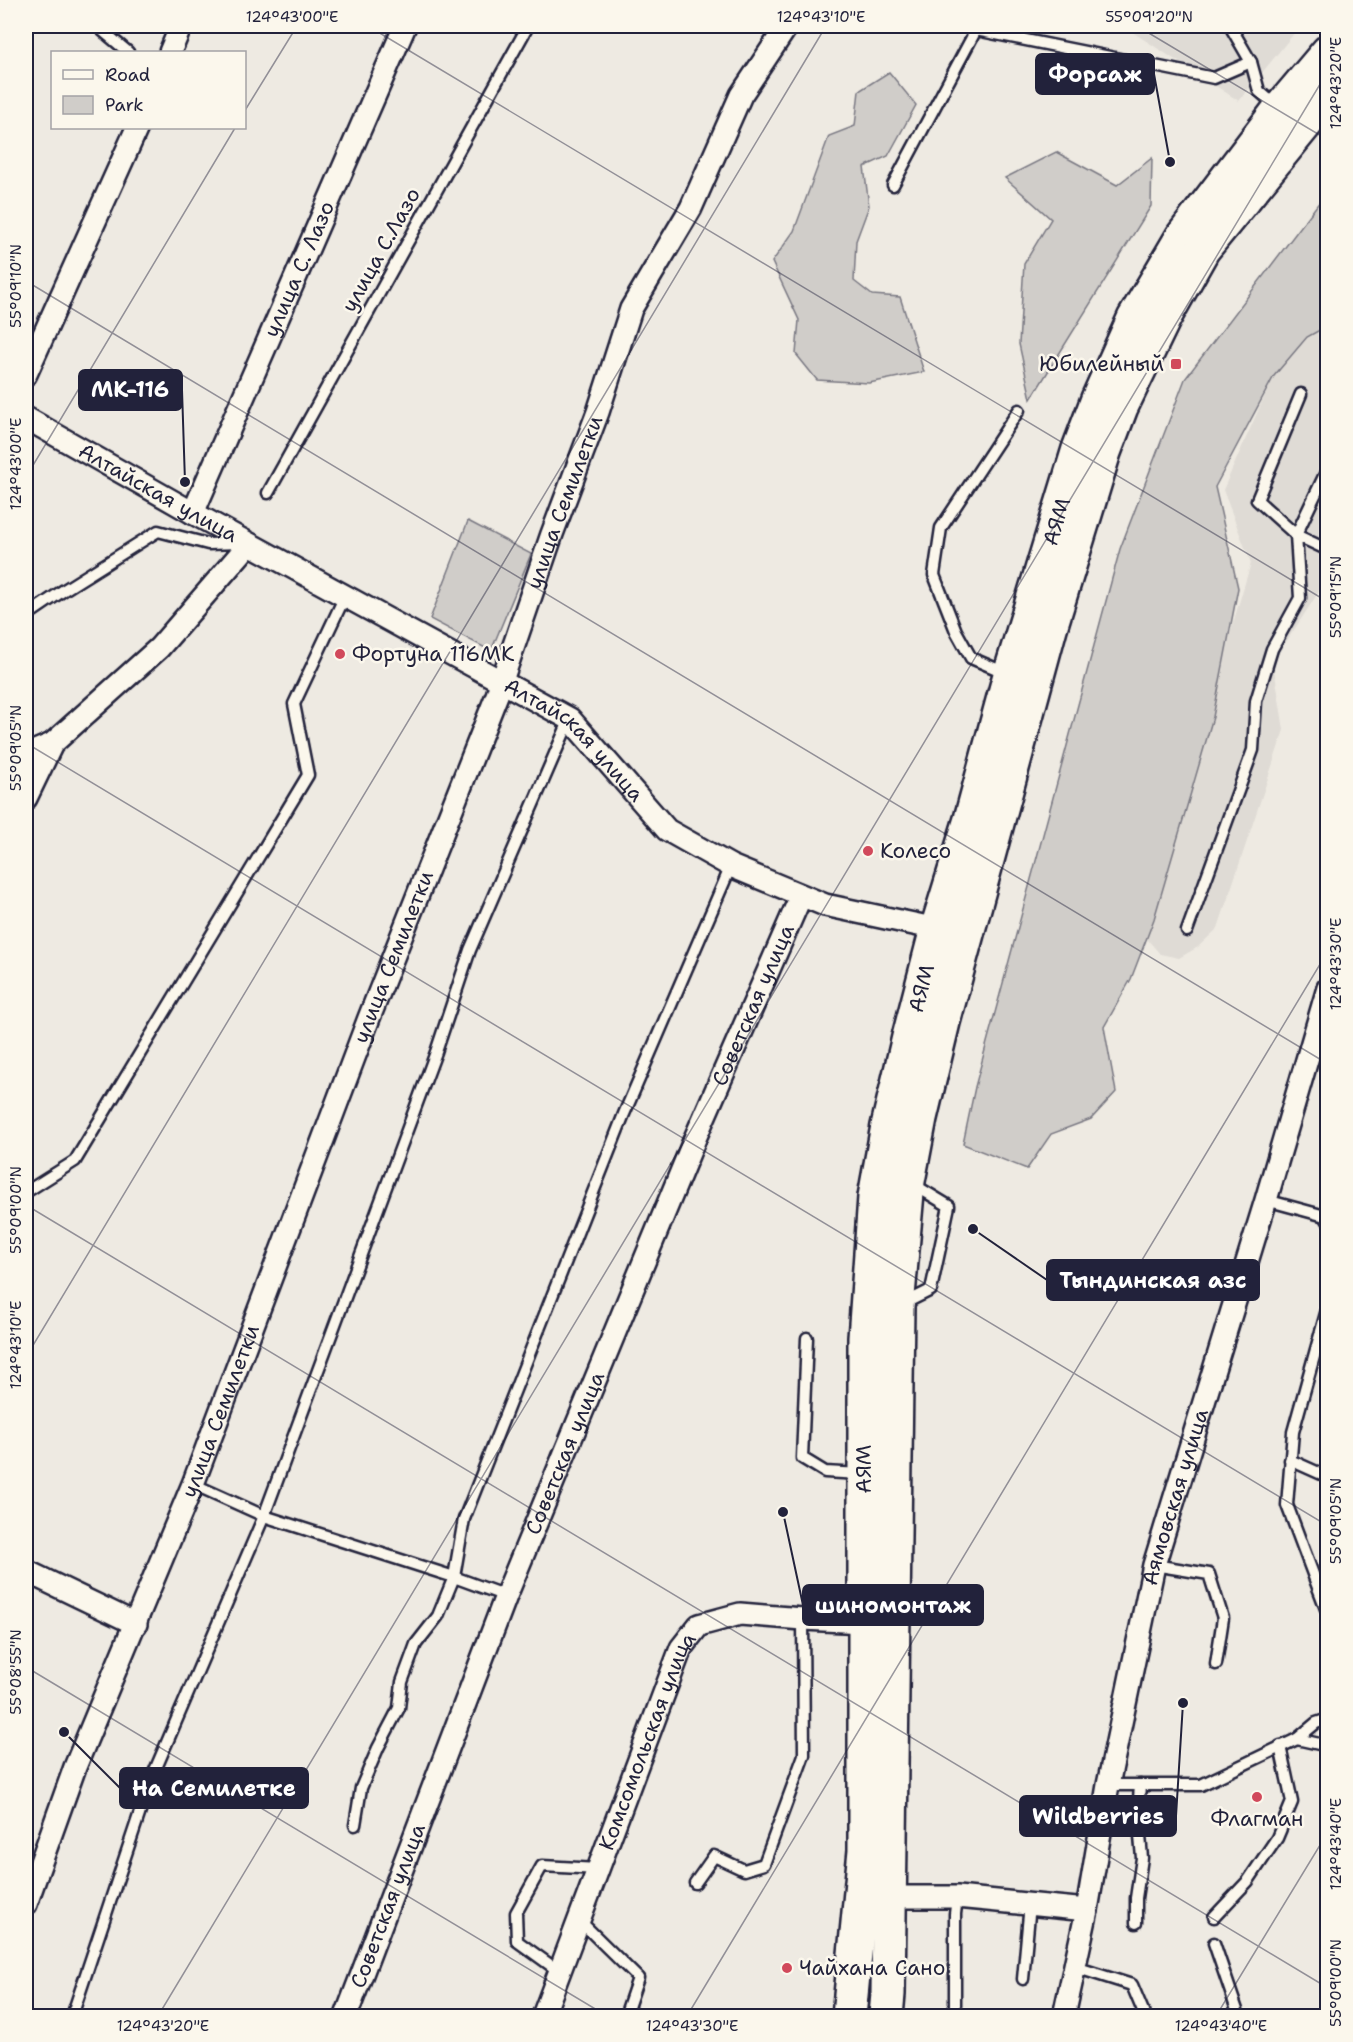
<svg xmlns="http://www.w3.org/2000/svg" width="1353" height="2042" viewBox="0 0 1353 2042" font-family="'Shantell Sans',sans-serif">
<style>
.built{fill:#dfdbd5}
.green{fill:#d0cdc9;stroke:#797882;stroke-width:1.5}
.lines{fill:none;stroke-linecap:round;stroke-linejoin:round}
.lane-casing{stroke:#22223b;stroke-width:15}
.street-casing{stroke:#22223b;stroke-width:26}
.highway-casing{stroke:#22223b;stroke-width:38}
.lane{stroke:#fbf7ec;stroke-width:10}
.street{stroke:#fbf7ec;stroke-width:21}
.highway{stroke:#fbf7ec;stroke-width:33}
.ticks{fill:none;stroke:#22223b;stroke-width:1.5;stroke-opacity:0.45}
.poi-dot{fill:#d1495b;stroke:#fbf7ec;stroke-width:2}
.labels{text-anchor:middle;stroke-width:5;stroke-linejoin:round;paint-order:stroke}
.street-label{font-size:21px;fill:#22223b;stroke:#fbf7ec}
.poi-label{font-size:21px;fill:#22223b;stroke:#fbf7ec;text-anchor:start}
.leader{fill:none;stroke:#22223b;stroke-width:2}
.callout-dot{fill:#22223b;stroke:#fbf7ec;stroke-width:2}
.callout{fill:#22223b;stroke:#22223b;stroke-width:2}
.callout-label{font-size:22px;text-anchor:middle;font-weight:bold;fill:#fff}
.neatline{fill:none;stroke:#22223b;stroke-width:2}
.ticks-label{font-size:15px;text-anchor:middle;fill:#22223b}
</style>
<rect width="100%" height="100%" fill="#eeeae2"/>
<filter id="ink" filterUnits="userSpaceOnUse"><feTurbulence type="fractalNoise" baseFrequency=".0167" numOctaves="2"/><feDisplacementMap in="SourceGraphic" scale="12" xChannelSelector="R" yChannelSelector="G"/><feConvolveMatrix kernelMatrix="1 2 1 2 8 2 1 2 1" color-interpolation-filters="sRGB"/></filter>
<g filter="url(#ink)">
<g class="built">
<path d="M1123,26H1300L1239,101Z"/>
<path d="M1327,314V585L1320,590L1273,662L1284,730L1218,928L1198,947L1179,958L1160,954L1141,932L1251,563L1223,490L1284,352Z"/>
</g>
<g class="green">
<path d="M889,72L916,105L888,156L864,167L869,206L856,241L854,281L872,295L900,297L924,372L869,383L817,380L796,354L799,320L772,262L794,231L829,136L855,126L859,91Z"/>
<path d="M1056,152L1117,185L1152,158L1151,206L1031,399L1019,344L1024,264L1051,219L1005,178Z"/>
<path d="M1327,192V326L1307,337L1274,376L1215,487L1238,588L1213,717L1154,919L1131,979L1104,1027L1116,1092L1091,1119L1051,1134L1027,1169L963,1144L975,1087L1120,549L1185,379Z"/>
<path d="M468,521L531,554L491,651L430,619Z"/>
</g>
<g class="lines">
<defs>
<g id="lane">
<path d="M97,26L128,52"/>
<path d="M1230,26L1251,62L1259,91L1277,107"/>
<path d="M893,185L976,30L1214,78L1251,62"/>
<path d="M1301,394L1257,500L1296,535L1328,550"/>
<path d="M268,493L528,26"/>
<path d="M26,616L64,590L158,531L208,544L240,543"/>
<path d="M1006,673L971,658L956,631L934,575L941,528L1019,410"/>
<path d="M1187,931L1253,750L1256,701L1272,649L1300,598L1296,535L1328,468"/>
<path d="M26,1192L75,1161L308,775L294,704L345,596"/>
<path d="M1266,1200L1325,1216L1328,1221"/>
<path d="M903,1304L931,1290L949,1206L911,1183"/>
<path d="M1328,1306L1293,1432L1287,1505L1328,1614"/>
<path d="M807,1338L802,1458L825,1472L861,1474"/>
<path d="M1290,1460L1328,1477"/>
<path d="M193,1484L264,1516L454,1577L506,1596"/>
<path d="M1154,1565L1209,1574L1223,1618L1216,1664"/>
<path d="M1297,1739L1316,1723L1328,1719"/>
<path d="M1108,1785H1201L1297,1739L1328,1746"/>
<path d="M355,1825L361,1788L378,1748L399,1708L402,1682L416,1644L438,1616L454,1577L464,1519L624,1114L731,866"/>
<path d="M695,1883L714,1856L744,1870L764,1864L804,1755L803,1619"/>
<path d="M1214,1917L1248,1881L1277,1838L1292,1802L1280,1746"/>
<path d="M579,1920L638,1978L625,2016"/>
<path d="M1136,1923V1898L1142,1858L1138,1814L1140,1785"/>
<path d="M1214,1943L1239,2016"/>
<path d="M1075,1967L1132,1985L1145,2016"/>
<path d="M560,1972L517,1941L516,1913L542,1866L598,1869"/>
<path d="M1023,1979L1030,1904"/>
<path d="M72,2016L150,1782L264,1516L436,1052L470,950L570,719"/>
<path d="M955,2016V1914L957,1897"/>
</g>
<g id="street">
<path d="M170,52L181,26"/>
<path d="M26,374L137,128"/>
<path id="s1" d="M26,418L193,513L570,719L667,830L731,866L825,905L937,929"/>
<path id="s2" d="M193,513L405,26"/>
<path d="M26,755L52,744"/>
<path d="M26,798L52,744L159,648L249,544"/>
<path d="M26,1571L136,1624"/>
<path d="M889,1897H957L1087,1910"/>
<path id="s3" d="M26,1904L75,1767L193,1484L369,1018L497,695L552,534L598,412L631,309L691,208L741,95L787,26"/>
<path id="s4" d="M346,2016L506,1596L696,1136L801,896"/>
<path id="s5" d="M543,2016L681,1648L699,1625L740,1614L803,1619L864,1622"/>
<path id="s6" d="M1064,2016L1087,1910L1108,1785L1154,1565L1266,1200L1328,988"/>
</g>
<g id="highway">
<path id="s7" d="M849,2016L865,1850V1338L875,1197L888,1126L909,1037L937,929L971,819L1010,675L1079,449L1098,399L1134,319L1183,236L1279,110L1328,52"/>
<path d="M886,2016L888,1994L897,1307L908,1181L920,1118L943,1022L1050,628L1104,452L1121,407L1164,318L1203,249L1328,96"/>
</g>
</defs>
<use href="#lane" class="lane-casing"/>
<use href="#street" class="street-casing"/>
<use href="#highway" class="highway-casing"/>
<use href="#lane" class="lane"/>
<use href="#street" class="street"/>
<use href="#highway" class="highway"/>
</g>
</g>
<path class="ticks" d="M368,26L1328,602M1137,26L1328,140M244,112L297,26M26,281L1328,1064M26,477L235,128M26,743L1328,1526M26,1205L1328,1988M26,1357L826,26M26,1667L607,2016M158,2016L1328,71M687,2016L1328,951M1216,2016L1328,1832"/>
<g class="poi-dot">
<rect x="1170" y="358" width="12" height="12" rx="3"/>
<circle cx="340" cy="654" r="6"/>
<circle cx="868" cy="851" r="6"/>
<circle cx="1257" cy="1797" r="6"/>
<circle cx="787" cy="1968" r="6"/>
</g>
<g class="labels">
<g class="street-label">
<text transform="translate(381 250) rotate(-61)" y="7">улица С.Лазо</text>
<text dy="7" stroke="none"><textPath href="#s2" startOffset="266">улица С. Лазо</textPath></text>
<text dy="7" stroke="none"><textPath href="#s1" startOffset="152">Алтайская улица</textPath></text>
<text dy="7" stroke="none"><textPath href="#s3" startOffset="1502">улица Семилетки</textPath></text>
<text dy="7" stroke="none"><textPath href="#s7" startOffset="1520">АЯМ</textPath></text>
<text dy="7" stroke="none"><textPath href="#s1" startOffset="638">Алтайская улица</textPath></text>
<text dy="7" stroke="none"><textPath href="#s3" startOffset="1016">улица Семилетки</textPath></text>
<text dy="7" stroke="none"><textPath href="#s7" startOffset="1034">АЯМ</textPath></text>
<text dy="7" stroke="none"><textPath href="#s4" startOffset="1090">Советская улица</textPath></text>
<text dy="7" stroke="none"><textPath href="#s3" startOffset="530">улица Семилетки</textPath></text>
<text dy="7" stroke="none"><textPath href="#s4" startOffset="604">Советская улица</textPath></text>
<text transform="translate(864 1469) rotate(-90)" y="7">АЯМ</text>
<text dy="7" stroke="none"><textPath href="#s6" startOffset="531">Аямовская улица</textPath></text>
<text dy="7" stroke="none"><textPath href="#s5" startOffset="294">Комсомольская улица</textPath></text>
<text dy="7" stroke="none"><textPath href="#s4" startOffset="118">Советская улица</textPath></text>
</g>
<g class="poi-label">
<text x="1164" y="371" text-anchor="end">Юбилейный</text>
<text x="352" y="661">Фортуна 116МК</text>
<text x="880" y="858">Колесо</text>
<text x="1257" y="1826" text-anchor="middle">Флагман</text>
<text x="799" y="1975">Чайхана Сано</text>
</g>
</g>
<path class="leader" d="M1170 162L1154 74M185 482L182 390M973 1229L1047 1280M783 1512L803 1605M64 1732L120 1788M1183 1703L1176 1816"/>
<g class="callout-dot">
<circle cx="1170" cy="162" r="6"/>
<circle cx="185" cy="482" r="6"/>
<circle cx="973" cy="1229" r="6"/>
<circle cx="783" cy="1512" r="6"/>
<circle cx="64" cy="1732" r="6"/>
<circle cx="1183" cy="1703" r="6"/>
</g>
<g class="callout">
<rect x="1036" y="54" width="118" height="40" rx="6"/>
<rect x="79" y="370" width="103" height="40" rx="6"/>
<rect x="1047" y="1260" width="212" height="40" rx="6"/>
<rect x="803" y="1585" width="180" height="40" rx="6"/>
<rect x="120" y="1768" width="188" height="40" rx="6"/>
<rect x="1020" y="1796" width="156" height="40" rx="6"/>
</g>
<g class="callout-label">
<text x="1095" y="82">Форсаж</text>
<text x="130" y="397">МК-116</text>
<text x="1153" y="1288">Тындинская азс</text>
<text x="893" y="1613">шиномонтаж</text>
<text x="214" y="1796">На Семилетке</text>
<text x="1098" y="1824">Wildberries</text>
</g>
<rect width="1353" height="2042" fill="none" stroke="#fbf7ec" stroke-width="66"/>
<rect x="51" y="51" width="195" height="78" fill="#fbf7ec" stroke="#a4a2a5" stroke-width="1.5"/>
<rect x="63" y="70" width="30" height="9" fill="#fbf7ec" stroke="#a4a2a5" stroke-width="1.5"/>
<text x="105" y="81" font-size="18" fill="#22223b">Road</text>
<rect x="63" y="96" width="30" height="18" fill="#d0cdc9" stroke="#a4a2a5" stroke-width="1.5"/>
<text x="105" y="111" font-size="18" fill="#22223b">Park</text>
<rect x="33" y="33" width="1287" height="1976" class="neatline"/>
<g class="ticks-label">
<text x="292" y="22">124°43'00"E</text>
<text x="821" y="22">124°43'10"E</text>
<text x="1149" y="22">55°09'20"N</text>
<text transform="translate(1336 83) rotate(-90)" y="5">124°43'20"E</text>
<text transform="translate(16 286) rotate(-90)" y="5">55°09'10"N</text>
<text transform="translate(16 464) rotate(-90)" y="5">124°43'00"E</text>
<text transform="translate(1336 597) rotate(-90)" y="5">55°09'15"N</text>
<text transform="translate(16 748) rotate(-90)" y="5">55°09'05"N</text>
<text transform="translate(1336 964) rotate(-90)" y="5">124°43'30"E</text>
<text transform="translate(16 1210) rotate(-90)" y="5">55°09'00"N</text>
<text transform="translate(16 1345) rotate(-90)" y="5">124°43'10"E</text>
<text transform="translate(1336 1521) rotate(-90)" y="5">55°09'05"N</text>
<text transform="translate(16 1672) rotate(-90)" y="5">55°08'55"N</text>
<text transform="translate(1336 1844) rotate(-90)" y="5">124°43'40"E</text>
<text transform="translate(1336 1983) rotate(-90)" y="5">55°09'00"N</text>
<text x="163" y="2031">124°43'20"E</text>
<text x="692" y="2031">124°43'30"E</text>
<text x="1221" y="2031">124°43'40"E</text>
</g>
</svg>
